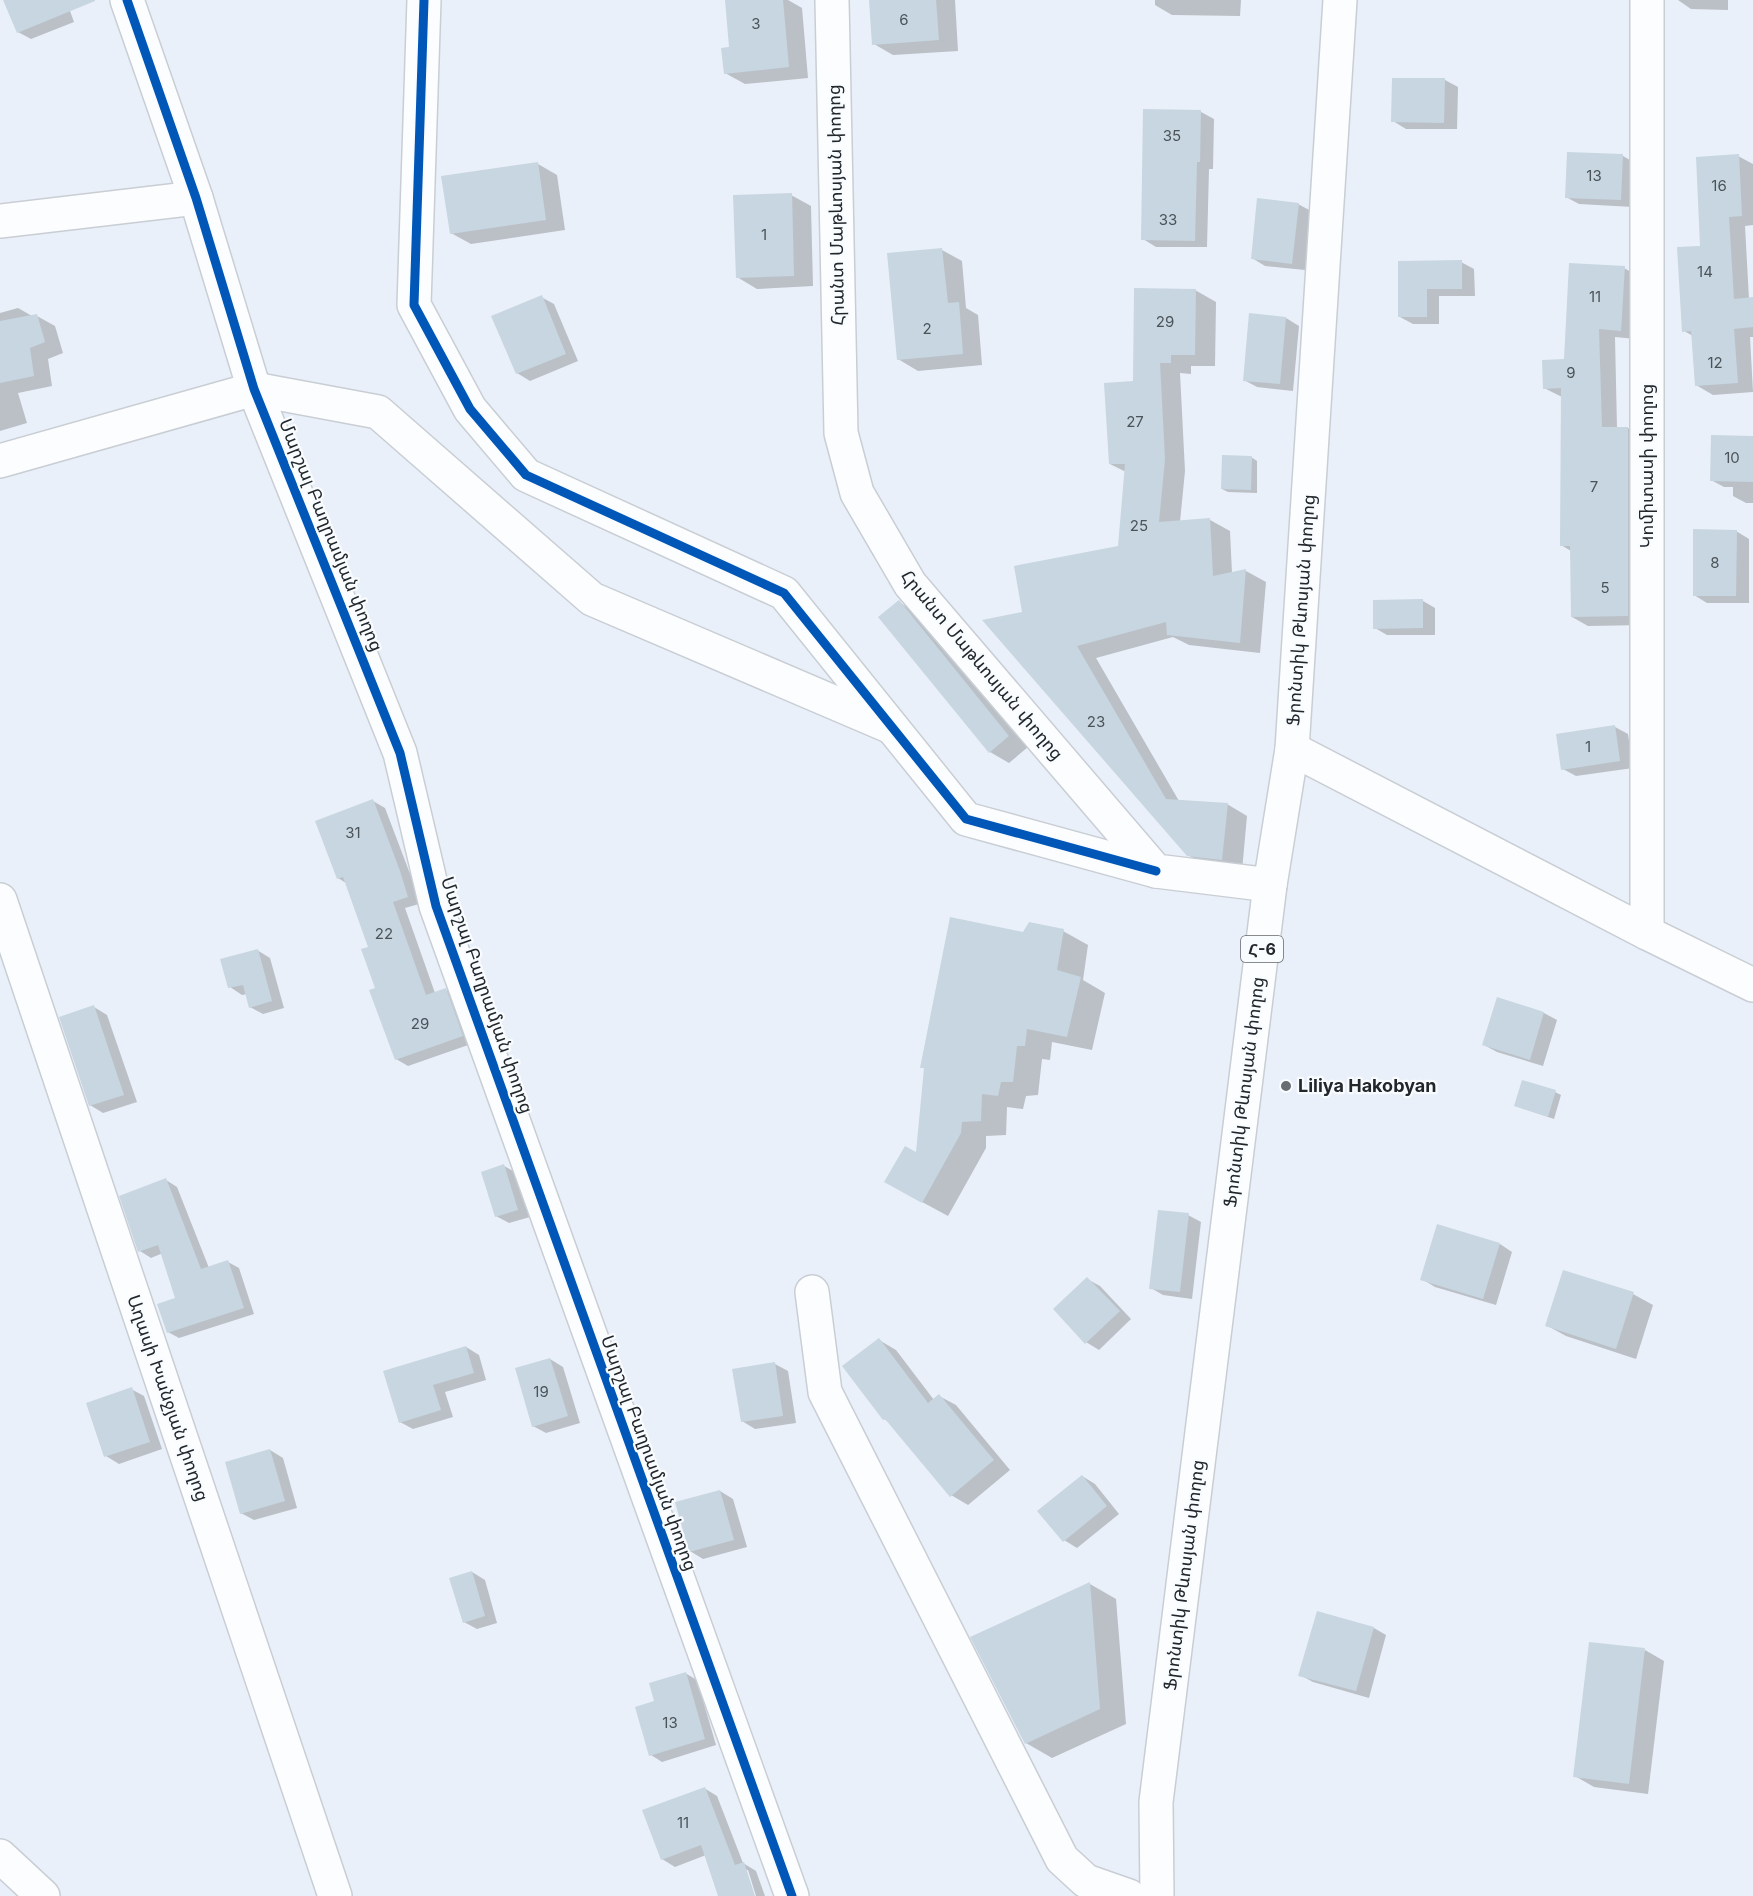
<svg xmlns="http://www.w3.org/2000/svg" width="1753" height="1896" viewBox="0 0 1753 1896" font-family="Inter,'Noto Sans Armenian',sans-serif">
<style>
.shadow{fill:#0003}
.building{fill:#c7d6e1}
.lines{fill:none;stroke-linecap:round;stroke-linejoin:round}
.minor-casing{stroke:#c9ced5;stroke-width:36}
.major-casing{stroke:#c9ced5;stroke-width:36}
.minor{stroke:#fcfdfe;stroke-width:33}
.major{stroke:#fcfdfe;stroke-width:33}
.cycleway-casing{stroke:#f9fcff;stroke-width:13}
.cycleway{stroke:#0057b8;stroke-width:9}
.poi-dot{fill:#686d74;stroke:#f9fcff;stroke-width:2}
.labels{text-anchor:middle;stroke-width:4.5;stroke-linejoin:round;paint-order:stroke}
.number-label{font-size:15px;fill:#4b5359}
.shield{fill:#f9fcff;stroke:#62676b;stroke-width:1.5}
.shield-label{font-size:16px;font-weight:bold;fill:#22272c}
.street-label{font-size:18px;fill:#22272c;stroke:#f9fcff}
.poi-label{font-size:18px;font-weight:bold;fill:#22272c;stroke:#f9fcff;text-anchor:start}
</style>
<rect width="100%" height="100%" fill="#eaf0f9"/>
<g class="shadow">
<path d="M5,0H66L74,22L31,39L18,32Z"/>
<path d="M751,0H788L802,8L808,78L745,84L725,73Z"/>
<path d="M870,0H955L958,51L893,55L874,44Z"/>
<path d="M1155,0H1241L1240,16L1172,15L1155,5Z"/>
<path d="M1678,0H1728V10L1691,9Z"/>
<path d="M1445,80L1458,87L1457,129H1406L1393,121Z"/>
<path d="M1201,112L1214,119L1213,169H1209L1207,247H1156L1143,239Z"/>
<path d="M1623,156L1635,163L1633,207L1579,204L1566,197Z"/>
<path d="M1738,156L1753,164V225L1745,226L1749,299H1753V337H1750L1753,392L1713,395L1696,385L1693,336L1684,331L1702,247Z"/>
<path d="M538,164L557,175L565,230L471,244L451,233Z"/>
<path d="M791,195L811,206L813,286L757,289L737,277Z"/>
<path d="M1298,204L1311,211L1305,270L1265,266L1252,258Z"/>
<path d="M942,250L962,261L966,308L978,315L982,365L918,371L898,359Z"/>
<path d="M1400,262H1461L1474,269L1475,296H1439V324H1413L1400,317Z"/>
<path d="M1624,268L1640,277L1636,339L1615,337L1617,428H1628L1644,438V625L1588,626L1572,617L1571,551L1561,545L1562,397L1544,388L1565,360Z"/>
<path d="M1195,290L1216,302L1215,366H1191V374L1180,373L1185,471L1180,522L1210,520L1230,531L1232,573L1246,571L1266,582L1260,653L1189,645L1173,637L1096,658L1179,801L1227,804L1247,816L1242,871L1209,867L1188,855L1024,614L1119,547L1126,472L1110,464L1134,382Z"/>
<path d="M541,297L554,304L578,361L530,381L517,373Z"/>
<path d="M18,308L32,316H37L55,326L63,353L48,359L52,386L18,393L27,423L0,431V313Z"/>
<path d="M1286,318L1299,326L1293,391L1257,387L1244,380Z"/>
<path d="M1753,438V503H1746L1733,496V487H1724L1711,480Z"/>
<path d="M1251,457L1257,461V493L1228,492L1222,489Z"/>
<path d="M1736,531L1749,539V603H1707L1694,595Z"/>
<path d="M1423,601L1435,608V635H1387L1375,628Z"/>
<path d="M899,602L918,614L1028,747L1009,763L990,752Z"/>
<path d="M1615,727L1628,734L1633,768L1576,776L1563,769Z"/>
<path d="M373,801L385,808L412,879L419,904L405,908L435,993L445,989L458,997L474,1043L408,1066L396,1059L377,988L370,948L346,883L338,878Z"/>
<path d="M1063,931L1088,945L1083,980L1105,993L1092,1050L1052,1042L1050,1060L1042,1059L1038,1095L1026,1096L1023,1109L1007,1107L1006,1135L986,1136V1148L948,1216L911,1196L918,1155L925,1069L922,1067L1024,934Z"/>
<path d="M257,950L270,958L284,1008L263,1014L250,1007L247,994L242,995L230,987Z"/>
<path d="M1498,999L1544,1013L1557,1020L1543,1066L1497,1052L1484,1045Z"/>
<path d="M94,1007L107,1015L137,1102L103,1113L90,1105Z"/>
<path d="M1555,1092L1561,1095L1554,1119L1516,1106Z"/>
<path d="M504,1166L517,1173L530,1217L509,1223L496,1216Z"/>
<path d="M166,1180L177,1187L209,1268L228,1262L239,1268L254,1314L179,1338L168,1332L177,1299L163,1253L151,1258L140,1251Z"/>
<path d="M1188,1215L1201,1222L1192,1299L1163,1295L1151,1288Z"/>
<path d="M1500,1244L1512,1252L1496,1305L1435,1287L1422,1279Z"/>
<path d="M1087,1279L1100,1286L1131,1319L1099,1350L1086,1342Z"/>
<path d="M1633,1294L1653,1305L1636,1359L1566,1336L1546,1325Z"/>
<path d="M879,1340L896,1350L934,1400L939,1396L956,1405L1010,1470L968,1505L951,1495L889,1422L884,1419Z"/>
<path d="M466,1347L479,1355L486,1380L445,1392L453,1417L413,1429L400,1422Z"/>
<path d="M550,1359L563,1367L580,1423L546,1433L533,1426Z"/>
<path d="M775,1364L788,1371L796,1423L755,1429L742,1421Z"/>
<path d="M131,1389L144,1396L162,1449L119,1464L106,1456Z"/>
<path d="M270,1450L283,1458L297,1508L254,1520L241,1513Z"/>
<path d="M1082,1476L1095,1484L1119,1514L1077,1548L1064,1540Z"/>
<path d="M720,1491L733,1499L747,1547L703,1559L690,1551Z"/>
<path d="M472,1572L485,1580L497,1623L477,1629L464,1622Z"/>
<path d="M1090,1584L1116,1599L1126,1724L1052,1758L1026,1743L972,1638Z"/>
<path d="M1374,1628L1386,1635L1369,1698L1313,1682L1300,1675Z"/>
<path d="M1645,1650L1664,1661L1648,1794L1594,1787L1575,1776Z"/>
<path d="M685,1673L697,1680L716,1745L662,1762L651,1755Z"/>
<path d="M704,1788L717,1796L743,1863L756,1871L765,1896H756L748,1870H745L753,1896H719L706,1855L675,1867L662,1859Z"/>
</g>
<g class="building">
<path d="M3,0H95V1L17,33Z"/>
<path d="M725,0H783L789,67L724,74L721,48L729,47Z"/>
<path d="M869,0H936L939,40L872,45Z"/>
<path d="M1392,78H1445L1444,123L1391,122Z"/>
<path d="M1143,109L1201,110L1200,162H1197L1195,241L1141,240Z"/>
<path d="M1567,152L1623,154L1621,200L1565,198Z"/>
<path d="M1739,154L1742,216L1729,217L1734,299L1753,297V327L1734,329L1738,383L1695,386L1691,331L1682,332L1677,247L1700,246L1696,157Z"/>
<path d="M538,162L546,220L450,234L441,176Z"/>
<path d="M792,193L794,276L736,278L733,195Z"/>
<path d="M1257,198L1299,203L1292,264L1251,259Z"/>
<path d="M942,248L948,303L959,302L963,354L897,360L887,253Z"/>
<path d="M1462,260V289H1427V317H1398V261Z"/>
<path d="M1569,263L1625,266L1621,331L1599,329L1602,427H1628V616L1571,617L1570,546H1560L1561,388L1543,389L1542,360L1564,359Z"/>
<path d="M1134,288L1196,289L1195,355H1171V363H1160L1165,459L1159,522L1210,518L1213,576L1246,569L1240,643L1167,635L1166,622L1077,646L1166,799L1228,803L1222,860L1187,856L982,620L1022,612L1014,566L1118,546L1125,464H1109L1104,383L1133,381Z"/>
<path d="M542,295L566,354L516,374L491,316Z"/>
<path d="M1249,313L1286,317L1280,384L1243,381Z"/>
<path d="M37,314L45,342L30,348L34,376L0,383V321Z"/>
<path d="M1711,435L1753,436V482L1710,481Z"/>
<path d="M1222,455L1252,456L1251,490L1221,489Z"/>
<path d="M1693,529L1737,530L1736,596H1693Z"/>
<path d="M1423,599V628L1373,629V600Z"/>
<path d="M899,600L1009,736L989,753L878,617Z"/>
<path d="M1615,725L1620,761L1561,770L1556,734Z"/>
<path d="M373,799L400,871L408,897L393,902L426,995L446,988L463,1036L395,1060L369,990L375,988L361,949L368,947L343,877L337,879L315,821Z"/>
<path d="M950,917L1023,932L1029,922L1064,929L1057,970L1081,977L1067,1037L1027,1029L1025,1046H1017L1013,1082H1001L998,1096L982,1094L981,1121L962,1122L961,1133L922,1203L884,1182L905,1146L916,1152L924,1068H920Z"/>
<path d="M258,949L272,1001L249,1008L243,985L228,988L220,959Z"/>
<path d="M1497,997L1544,1012L1530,1060L1482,1045Z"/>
<path d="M94,1005L124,1095L89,1106L59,1017Z"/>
<path d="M1522,1080L1556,1090L1548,1117L1514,1106Z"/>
<path d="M504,1164L518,1210L495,1217L481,1172Z"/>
<path d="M166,1178L201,1269L228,1260L244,1308L167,1333L157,1304L175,1298L158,1245L138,1252L119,1196Z"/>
<path d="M1158,1210L1189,1213L1180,1292L1149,1289Z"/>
<path d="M1437,1224L1500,1243L1483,1299L1420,1280Z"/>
<path d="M1563,1270L1634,1292L1616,1349L1545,1326Z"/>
<path d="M1087,1277L1120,1311L1085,1344L1053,1309Z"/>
<path d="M879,1338L928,1403L939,1394L994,1460L950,1497L885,1419L883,1420L842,1366Z"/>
<path d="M466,1346L474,1373L433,1385L441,1410L399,1423L383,1371Z"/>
<path d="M550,1358L568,1416L532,1427L515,1368Z"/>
<path d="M775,1362L783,1416L741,1422L732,1369Z"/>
<path d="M132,1387L150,1442L104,1457L86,1403Z"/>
<path d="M270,1449L285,1501L240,1514L225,1462Z"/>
<path d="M1082,1475L1107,1506L1063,1542L1037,1511Z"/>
<path d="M720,1490L734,1540L689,1552L675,1502Z"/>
<path d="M472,1571L485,1616L463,1623L449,1578Z"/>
<path d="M1090,1582L1100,1709L1025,1744L970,1637Z"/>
<path d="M1317,1611L1374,1627L1356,1691L1298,1676Z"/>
<path d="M1589,1642L1645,1648L1629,1784L1573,1777Z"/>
<path d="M686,1672L705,1739L649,1756L635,1707L654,1701L649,1683Z"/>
<path d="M705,1787L735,1865L744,1862L755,1896H718L701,1845L661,1860L642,1810Z"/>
</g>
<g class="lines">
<defs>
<g id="minor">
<path d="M127,0L196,198L254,389L400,753L436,906L792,1896"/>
<path d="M424,0L414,305L470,409L526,475L784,593L966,819L1156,871"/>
<path d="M832,0L841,433L857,493L910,584L1156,871L1270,885"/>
<path d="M0,221L196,198"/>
<path d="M0,461L254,389L378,412L592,599L889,726"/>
<path d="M1292,749L1647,933L1753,985"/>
<path d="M0,900L335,1896"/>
<path d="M1647,933V0"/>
<path d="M812,1292L825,1392L1062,1859L1086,1881L1129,1896"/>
<path d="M0,1856L43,1896"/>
</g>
<path id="major" d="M1157,1896L1156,1802L1270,885L1292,749L1340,0"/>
</defs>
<use href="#minor" class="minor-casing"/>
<use href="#major" class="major-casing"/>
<use href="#minor" class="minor"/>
<use href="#major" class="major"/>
<defs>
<g id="cycleway">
<path d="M127,0L196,198L254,389L400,753L436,906L792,1896"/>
<path d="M424,0L414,305L470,409L526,475L784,593L966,819L1156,871"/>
</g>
</defs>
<use href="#cycleway" class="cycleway-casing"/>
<use href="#cycleway" class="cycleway"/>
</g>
<circle class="poi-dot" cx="1286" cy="1086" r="6"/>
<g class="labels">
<g class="number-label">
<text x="904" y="25">6</text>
<text x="756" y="29">3</text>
<text x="1172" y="141">35</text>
<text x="1594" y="181">13</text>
<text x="1719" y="191">16</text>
<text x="1168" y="225">33</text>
<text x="764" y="240">1</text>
<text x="1705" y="277">14</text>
<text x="1595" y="302">11</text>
<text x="1165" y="327">29</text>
<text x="927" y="334">2</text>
<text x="1715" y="368">12</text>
<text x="1571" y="378">9</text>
<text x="1135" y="427">27</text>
<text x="1732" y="463">10</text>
<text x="1594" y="492">7</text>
<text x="1139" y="531">25</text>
<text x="1715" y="568">8</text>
<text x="1605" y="593">5</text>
<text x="1096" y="727">23</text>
<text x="1588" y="752">1</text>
<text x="353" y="838">31</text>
<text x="384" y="939">22</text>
<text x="420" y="1029">29</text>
<text x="541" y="1397">19</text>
<text x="670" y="1728">13</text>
<text x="683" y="1828">11</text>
</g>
<rect class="shield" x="1241" y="936" width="42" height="26" rx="4.5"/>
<g class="shield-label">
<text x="1262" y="955">Հ-6</text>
</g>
<g class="street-label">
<text transform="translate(836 205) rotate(-91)" y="6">Հրանտ Մաթևոսյան փողոց</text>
<text transform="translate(1647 466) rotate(-90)" y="6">Կոմիտասի փողոց</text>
<text transform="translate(331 535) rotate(68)" y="6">Մարշալ Բաղրամյան փողոց</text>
<text transform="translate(1301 610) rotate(-86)" y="6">Ֆրոնտիկ Թևոսյան փողոց</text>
<text transform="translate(982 665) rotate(50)" y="6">Հրանտ Մաթևոսյան փողոց</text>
<text transform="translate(487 995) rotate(71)" y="6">Մարշալ Բաղրամյան փողոց</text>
<text transform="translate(1244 1092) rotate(-83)" y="6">Ֆրոնտիկ Թևոսյան փողոց</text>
<text transform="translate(168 1398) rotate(71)" y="6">Աղասի Խանջյան փողոց</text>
<text transform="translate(649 1453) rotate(70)" y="6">Մարշալ Բաղրամյան փողոց</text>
<text transform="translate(1184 1575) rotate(-83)" y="6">Ֆրոնտիկ Թևոսյան փողոց</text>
</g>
<g class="poi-label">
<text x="1298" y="1092">Liliya Hakobyan</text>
</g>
</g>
</svg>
